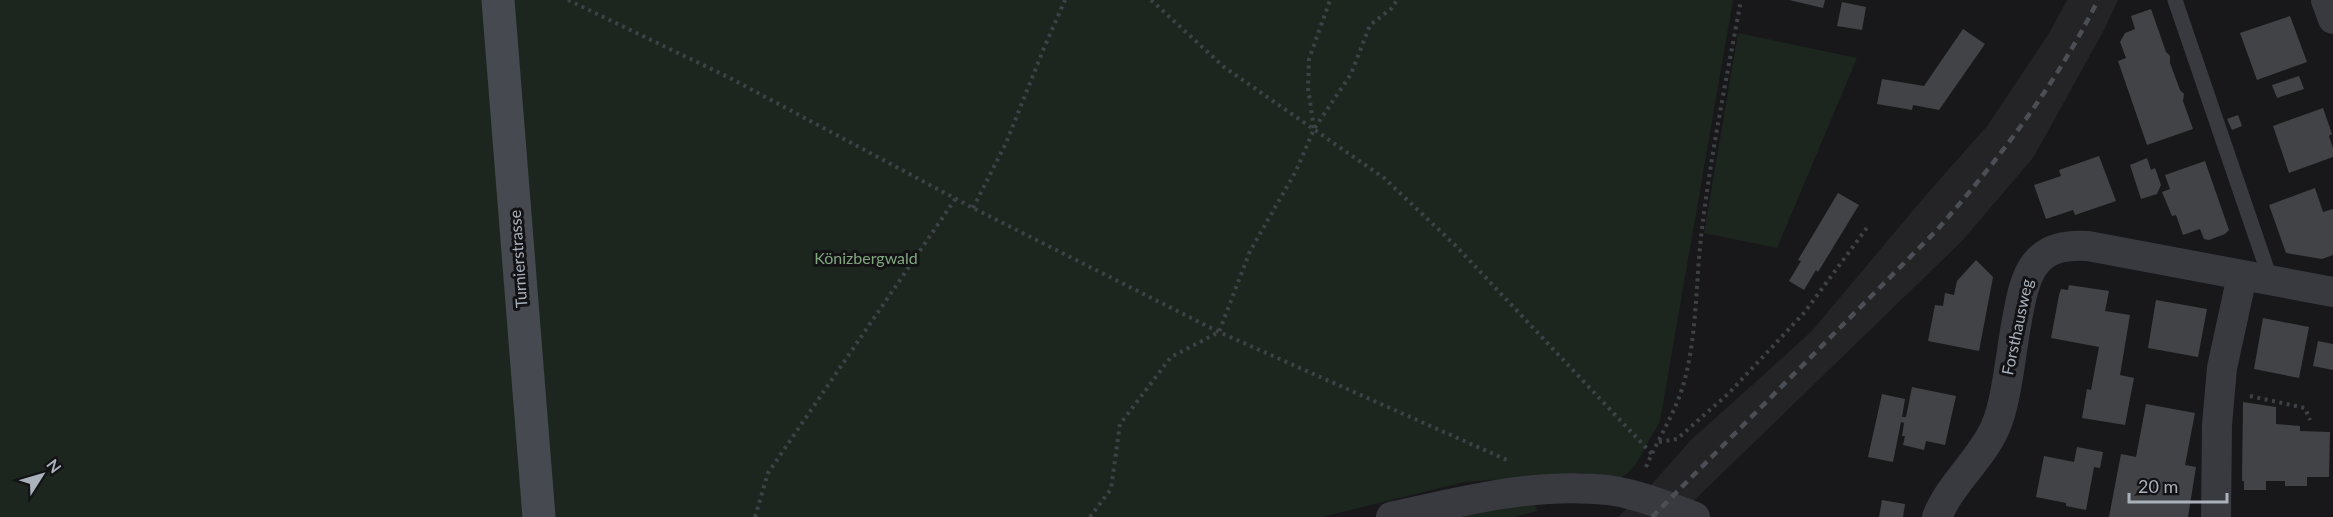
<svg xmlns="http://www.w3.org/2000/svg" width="2333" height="517" viewBox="0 0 2333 517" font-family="Lato,sans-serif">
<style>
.built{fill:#242427}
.green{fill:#1d261e}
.building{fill:#424347}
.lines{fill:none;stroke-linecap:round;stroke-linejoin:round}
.path{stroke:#3e4247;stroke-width:4;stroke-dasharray:3 4.5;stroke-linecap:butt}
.service{stroke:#393a40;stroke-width:15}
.minor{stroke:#393a40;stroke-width:30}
.secondary{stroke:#464a50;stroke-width:33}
.rail{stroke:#4b4f55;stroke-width:4.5;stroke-dasharray:8 6;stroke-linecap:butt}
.labels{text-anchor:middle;stroke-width:6;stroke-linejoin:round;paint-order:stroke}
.park-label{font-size:16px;fill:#81a77f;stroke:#131315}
.street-label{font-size:16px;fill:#a9b1bb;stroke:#131315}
</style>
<rect width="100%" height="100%" fill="#18181a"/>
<path class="built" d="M2067,0H2118L2104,30L2033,158L1962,241L1677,517H1618L1650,486L1691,440L1811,332L1926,195L1988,125L2048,35Z"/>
<g class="green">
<path d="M0,0H1733L1660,421L1636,464L1628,473L1620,478L1581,473L1464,482L1322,517H0Z"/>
<path d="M1738,33L1857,58L1777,248L1704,233Z"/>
<path d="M1535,504L1537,511L1513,517H1457L1500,507Z"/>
</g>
<g class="building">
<path d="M1789,0H1825L1823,8Z"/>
<path d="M1842,2L1866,7L1862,30L1837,26Z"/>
<path d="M2151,9L2166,52L2170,56V63L2180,90L2184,94L2183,101L2193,129L2147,145L2118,61L2126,58L2120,42L2125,33L2135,29L2131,16Z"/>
<path d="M2290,16L2307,62L2257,80L2240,33Z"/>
<path d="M1963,29L1985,44L1939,110L1913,105L1912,110L1877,104L1882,79L1924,86Z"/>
<path d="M2299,76L2304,89L2277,98L2272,85Z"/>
<path d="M2323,108L2332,134L2329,136L2333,148V157L2289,173L2273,126Z"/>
<path d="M2238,115L2242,126L2232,130L2227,119Z"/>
<path d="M2099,156L2116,201L2075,215L2073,210L2046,219L2034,185L2061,176L2059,170Z"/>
<path d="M2147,158L2151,170L2155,168L2161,185L2157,194L2141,199L2130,165Z"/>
<path d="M2205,161L2229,230L2225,234L2209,240L2204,239L2200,229L2183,235L2176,215L2172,216L2162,192L2170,189L2165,175Z"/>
<path d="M2315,188L2323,212L2333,209V255L2322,259L2286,253L2269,205Z"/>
<path d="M1838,193L1859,205L1818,272L1816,270L1804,290L1789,281L1801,261L1798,260Z"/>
<path d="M1976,260L1993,277L1979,351L1928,341L1935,305L1943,306L1945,293L1954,295L1957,281Z"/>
<path d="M2069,285L2109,291L2105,311L2130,315L2120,375L2134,378L2125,425L2082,418L2087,389L2091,390L2099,347L2051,338L2059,295L2061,289L2068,290Z"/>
<path d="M2156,300L2207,309L2198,357L2148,348Z"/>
<path d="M2263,318L2309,327L2299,378L2254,369Z"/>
<path d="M2318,341L2333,344V370L2313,366Z"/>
<path d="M1912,387L1956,396L1945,445L1926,441L1924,450L1903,445L1905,436H1902L1904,423L1901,422L1893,462L1868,457L1882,394L1905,399L1902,417H1906Z"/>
<path d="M2243,402L2276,407V424L2300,426V431L2330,432L2329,477H2307V486H2285V481H2266V490H2244V481H2242Z"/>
<path d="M2146,404L2195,413L2185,465L2196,467L2188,517H2109L2121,454L2136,457Z"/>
<path d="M2077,447L2103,452L2100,468L2094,467L2086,510L2066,506V503L2036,497L2044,456L2074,462Z"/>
<path d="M1882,500L1905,504L1903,517H1879Z"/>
</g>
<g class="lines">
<g class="path">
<path d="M568,0L730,78L973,208L1219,332L1507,460"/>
<path d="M1151,0L1224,67L1384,178L1455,245L1652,454"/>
<path d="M1314,128L1308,88L1309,59L1330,0"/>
<path d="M973,208L1006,143L1044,48L1065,0"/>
<path d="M2250,396L2305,408L2310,420"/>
<path d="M1659,442L1677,439L1729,393L1804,313L1869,225"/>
<path d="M1646,467C1657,441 1672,418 1681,392C1698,341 1695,283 1702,229C1711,153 1727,76 1741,0"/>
<path d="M755,517L768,473L956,198"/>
<path d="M1090,517L1111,489L1120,424L1171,357L1219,332L1250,251L1296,171L1314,129L1351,74L1370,25L1392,8L1397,0"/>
</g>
<path class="service" d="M2175,0L2271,281"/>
<g class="minor">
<path d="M2326,0L2333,19"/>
<path d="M1391,517C1463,501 1534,482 1608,490C1638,494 1667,506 1695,517"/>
<path d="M1937,517C1950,484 1980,461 1995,428C2007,402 2011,350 2017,320C2025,274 2033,242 2088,246L2333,292"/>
<path d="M2216,517L2217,425L2222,368L2242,276"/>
</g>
<path class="secondary" d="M498,0L539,517"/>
<path class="rail" d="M1652,517L1937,230C1999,159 2056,85 2098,0"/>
</g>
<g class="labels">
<g class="park-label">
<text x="866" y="264">Könizbergwald</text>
</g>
<g class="street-label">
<text transform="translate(518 259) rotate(-94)" y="6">Turnierstrasse</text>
<text transform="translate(2017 327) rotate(-78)" y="6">Forsthausweg</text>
</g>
</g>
<g transform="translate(42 475) rotate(53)" stroke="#131315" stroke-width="4.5" paint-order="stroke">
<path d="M0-4.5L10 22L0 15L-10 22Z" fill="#a9b1bb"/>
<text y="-9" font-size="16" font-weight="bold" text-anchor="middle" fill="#a9b1bb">N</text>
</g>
<path d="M2129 493v9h98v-9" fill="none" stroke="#a9b1bb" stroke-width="3"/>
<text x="2138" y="493" font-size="18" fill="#a9b1bb" stroke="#131315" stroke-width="4.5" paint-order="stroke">20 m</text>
</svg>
